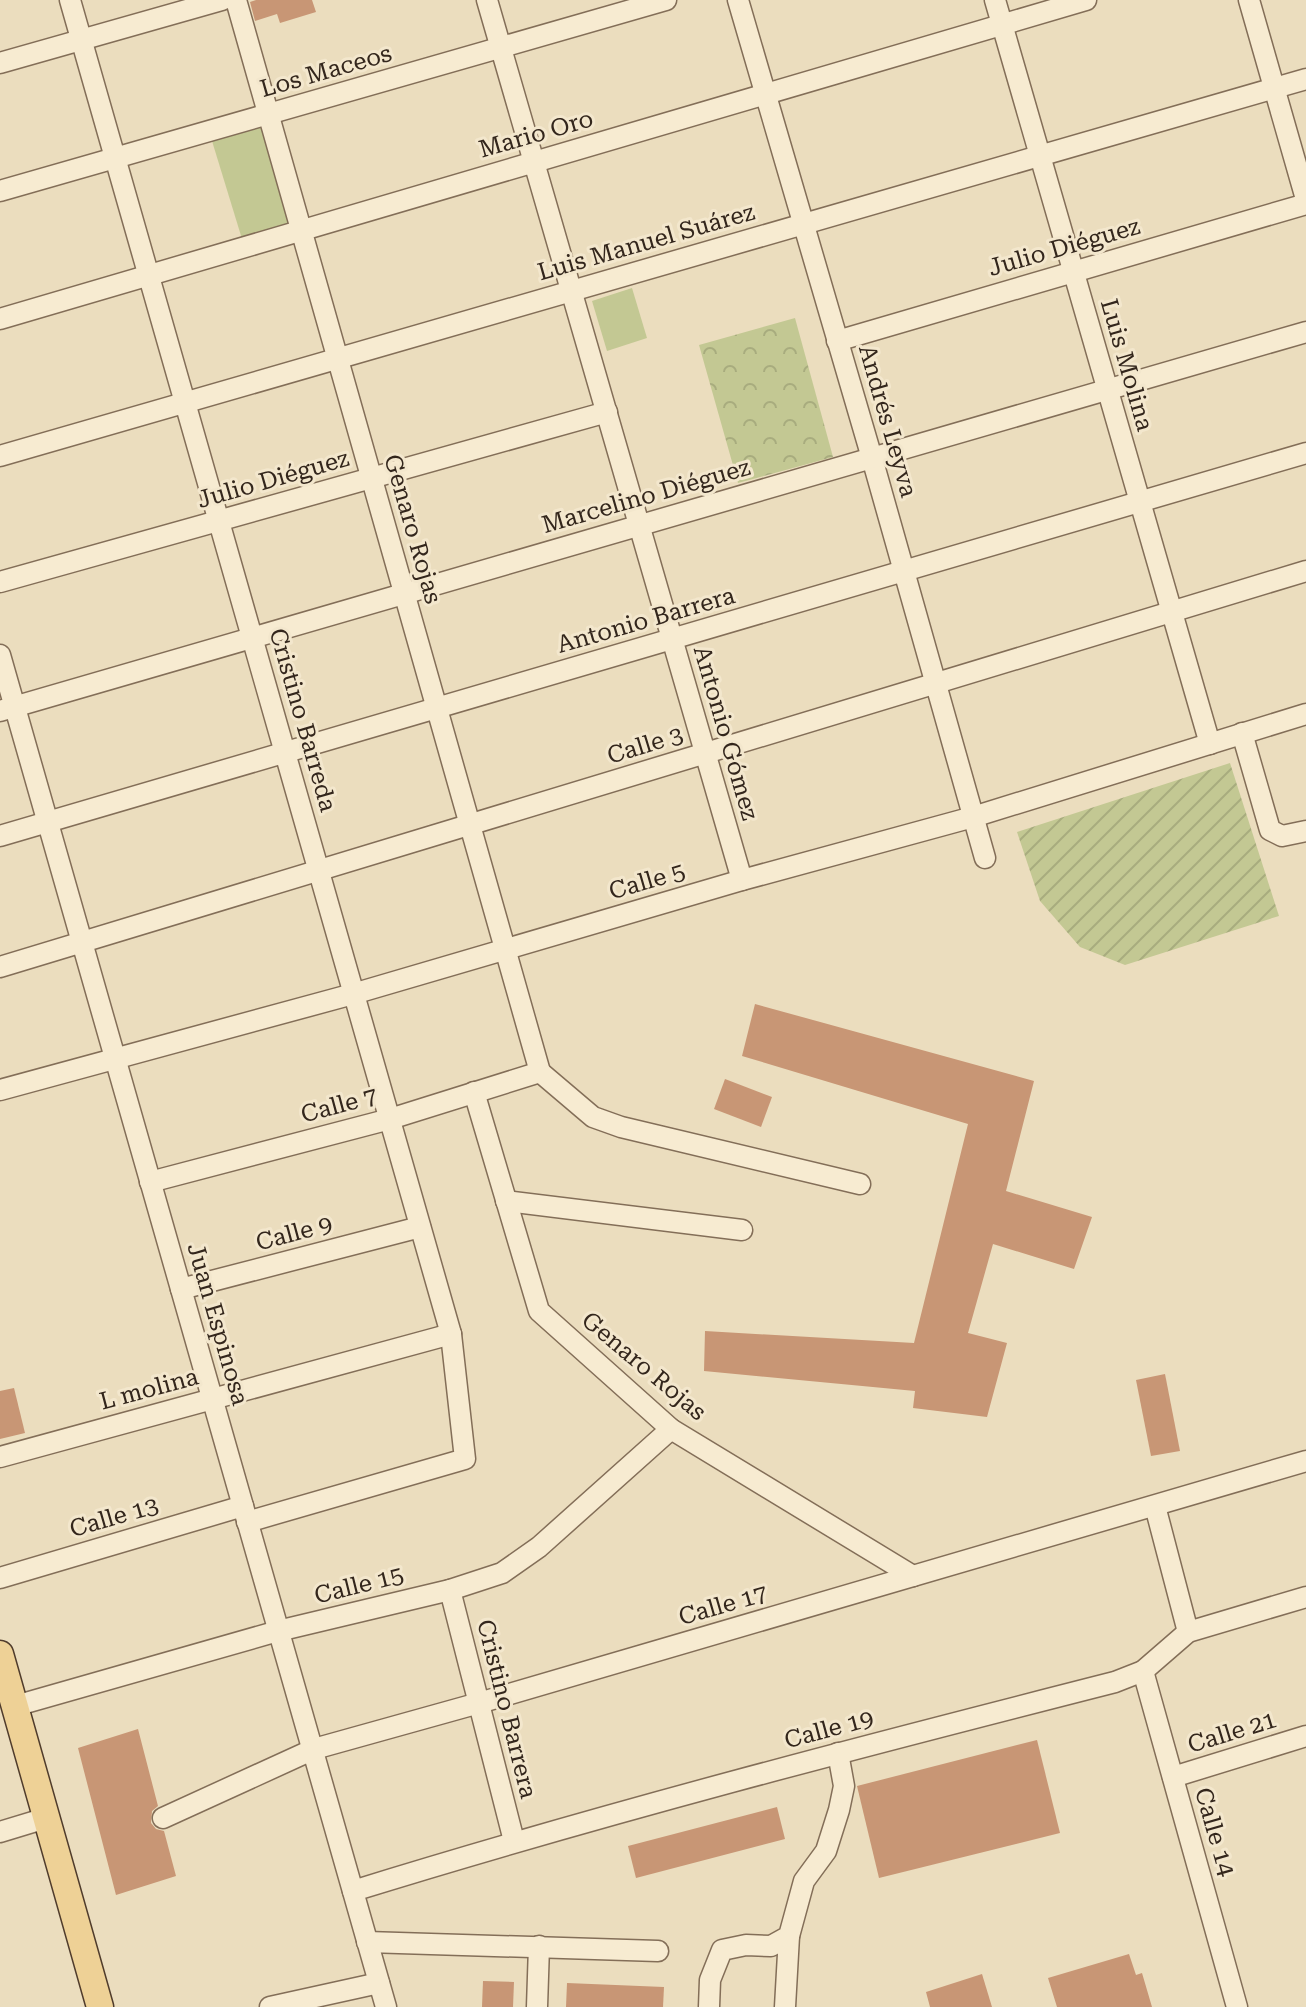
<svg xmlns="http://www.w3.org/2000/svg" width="1306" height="2007" viewBox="0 0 1306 2007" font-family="'Roboto Serif',serif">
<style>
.grass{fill:#c3c893}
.forest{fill:url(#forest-crowns)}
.garden{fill:url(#garden-furrows)}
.building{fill:#c89675}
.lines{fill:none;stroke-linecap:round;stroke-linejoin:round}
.minor-casing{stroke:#836e58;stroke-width:23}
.major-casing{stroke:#503c2c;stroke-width:29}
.minor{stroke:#f7ebd1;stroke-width:20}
.major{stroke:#eed196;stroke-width:26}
.labels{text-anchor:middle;stroke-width:6;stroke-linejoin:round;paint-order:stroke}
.street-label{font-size:24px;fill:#33261c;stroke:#f3e7cd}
</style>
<defs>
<pattern id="forest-crowns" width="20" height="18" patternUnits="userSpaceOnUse" patternTransform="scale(2)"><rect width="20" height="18" fill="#c3c893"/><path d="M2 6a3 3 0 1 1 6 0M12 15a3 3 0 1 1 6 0" fill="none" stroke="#a8ac7e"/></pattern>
<pattern id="garden-furrows" width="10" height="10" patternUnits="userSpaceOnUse" patternTransform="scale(2)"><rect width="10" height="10" fill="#c3c893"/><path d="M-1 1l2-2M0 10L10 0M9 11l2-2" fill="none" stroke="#a8ac7e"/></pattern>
</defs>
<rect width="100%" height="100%" fill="#ebddbe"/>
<g class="grass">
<path d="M261,126L290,224L242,239L212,141Z"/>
<path d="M632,288L647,338L607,351L592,301Z"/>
</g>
<path class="forest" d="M795,318L833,457L738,483L699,345Z"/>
<path class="garden" d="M1230,763L1279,916L1125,965L1080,947L1040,901L1017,832Z"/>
<g class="building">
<path d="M256,0H312L316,12L280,23L277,14L255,21L250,2Z"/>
<path d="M755,1004L1034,1081L1006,1191L1092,1217L1074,1269L993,1244L968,1333L1007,1343L987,1417L913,1408L915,1391L704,1371L705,1331L914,1343L968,1124L742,1056Z"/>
<path d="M725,1079L772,1097L761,1127L714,1109Z"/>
<path d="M1165,1374L1180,1451L1151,1456L1136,1380Z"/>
<path d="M14,1388L25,1433L0,1439V1391Z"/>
<path d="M138,1729L158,1806L152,1811L151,1823L156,1829L164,1831L176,1876L116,1895L78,1748Z"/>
<path d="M1037,1740L1060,1833L879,1878L857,1786Z"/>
<path d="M777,1807L785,1839L636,1878L628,1846Z"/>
<path d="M1129,1954L1136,1975L1142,1973L1152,2007H1057L1048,1978Z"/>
<path d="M982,1974L992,2007H930L926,1992Z"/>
<path d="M483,1981L514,1982L513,2007H482Z"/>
<path d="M567,1983L664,1987L663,2007H566Z"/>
</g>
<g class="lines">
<defs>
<g id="minor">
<path d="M70,0L451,1334L465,1459L247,1522"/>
<path d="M236,0L540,1072"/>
<path d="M487,0L742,880"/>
<path d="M738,0L872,458L985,858"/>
<path d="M995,0L1210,744"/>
<path d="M1249,0L1306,199"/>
<path d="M0,63L222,0"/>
<path d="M0,191L666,0"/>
<path d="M0,319L1086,0"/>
<path d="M837,341L1306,204"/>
<path d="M0,456L1306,79"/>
<path d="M0,582L607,412"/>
<path d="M0,655L386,2007"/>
<path d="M0,711L1306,332"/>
<path d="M1242,733L1270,830L1282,836L1306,831"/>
<path d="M0,836L1306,453"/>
<path d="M0,967L1306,571"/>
<path d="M540,1072L593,1117L621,1127L860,1184"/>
<path d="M0,1090L353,994L742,880L973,817L1306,714"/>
<path d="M474,1092L539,1311L671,1429L913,1576"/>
<path d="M150,1182L390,1119L540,1072"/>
<path d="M506,1201L742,1230"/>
<path d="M181,1289L420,1227"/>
<path d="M0,1457L451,1334"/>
<path d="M1155,1506L1188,1632"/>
<path d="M0,1578L243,1506"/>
<path d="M450,1590L514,1841"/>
<path d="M1143,1671L1237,2007"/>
<path d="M15,1706L278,1631L450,1590L502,1573L539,1547L671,1429"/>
<path d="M1173,1777L1306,1736"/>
<path d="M163,1818L314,1749L479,1703L1306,1461"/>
<path d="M0,1832L46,1818"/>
<path d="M353,1891C605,1813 860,1747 1115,1682L1143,1671L1188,1632L1306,1597"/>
<path d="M367,1942L658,1951"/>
<path d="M270,2007L379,1983"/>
<path d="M537,2007L539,1946"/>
<path d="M709,2007L710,1980L722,1950L746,1945L771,1946L789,1936L804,1881L826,1851L839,1810L844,1786L838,1753"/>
<path d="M785,2007L789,1936"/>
</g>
<path id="major" d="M0,1654L100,2007"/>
</defs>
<use href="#minor" class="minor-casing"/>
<use href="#major" class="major-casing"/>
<use href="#minor" class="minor"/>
<use href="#major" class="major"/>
</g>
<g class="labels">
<g class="street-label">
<text transform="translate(326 71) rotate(-16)" y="8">Los Maceos</text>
<text transform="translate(536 134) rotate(-16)" y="8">Mario Oro</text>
<text transform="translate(646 242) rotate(-16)" y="8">Luis Manuel Suárez</text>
<text transform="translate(1064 247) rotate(-16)" y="8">Julio Diéguez</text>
<text transform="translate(1127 365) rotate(74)" y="8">Luis Molina</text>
<text transform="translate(888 421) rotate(74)" y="8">Andrés Leyva</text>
<text transform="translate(273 479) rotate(-16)" y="8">Julio Diéguez</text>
<text transform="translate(646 496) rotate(-16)" y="8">Marcelino Diéguez</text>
<text transform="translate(413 529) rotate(74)" y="8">Genaro Rojas</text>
<text transform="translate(646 620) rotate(-16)" y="8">Antonio Barrera</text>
<text transform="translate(303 720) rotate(74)" y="8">Cristino Barreda</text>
<text transform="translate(726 733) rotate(74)" y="8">Antonio Gómez</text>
<text transform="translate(645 745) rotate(-17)" y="8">Calle 3</text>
<text transform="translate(647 881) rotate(-16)" y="8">Calle 5</text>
<text transform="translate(339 1105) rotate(-15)" y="8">Calle 7</text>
<text transform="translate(294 1233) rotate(-15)" y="8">Calle 9</text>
<text transform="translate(218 1324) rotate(74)" y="8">Juan Espinosa</text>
<text transform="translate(644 1366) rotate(40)" y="8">Genaro Rojas</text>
<text transform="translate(149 1389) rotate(-15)" y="8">L molina</text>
<text transform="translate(114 1517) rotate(-16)" y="8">Calle 13</text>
<text transform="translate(359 1585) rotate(-14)" y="8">Calle 15</text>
<text transform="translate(723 1605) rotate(-16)" y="8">Calle 17</text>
<text transform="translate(507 1709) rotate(76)" y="8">Cristino Barrera</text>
<text transform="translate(829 1729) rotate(-15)" y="8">Calle 19</text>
<text transform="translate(1232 1732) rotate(-17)" y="8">Calle 21</text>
<text transform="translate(1215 1832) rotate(74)" y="8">Calle 14</text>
</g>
</g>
</svg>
